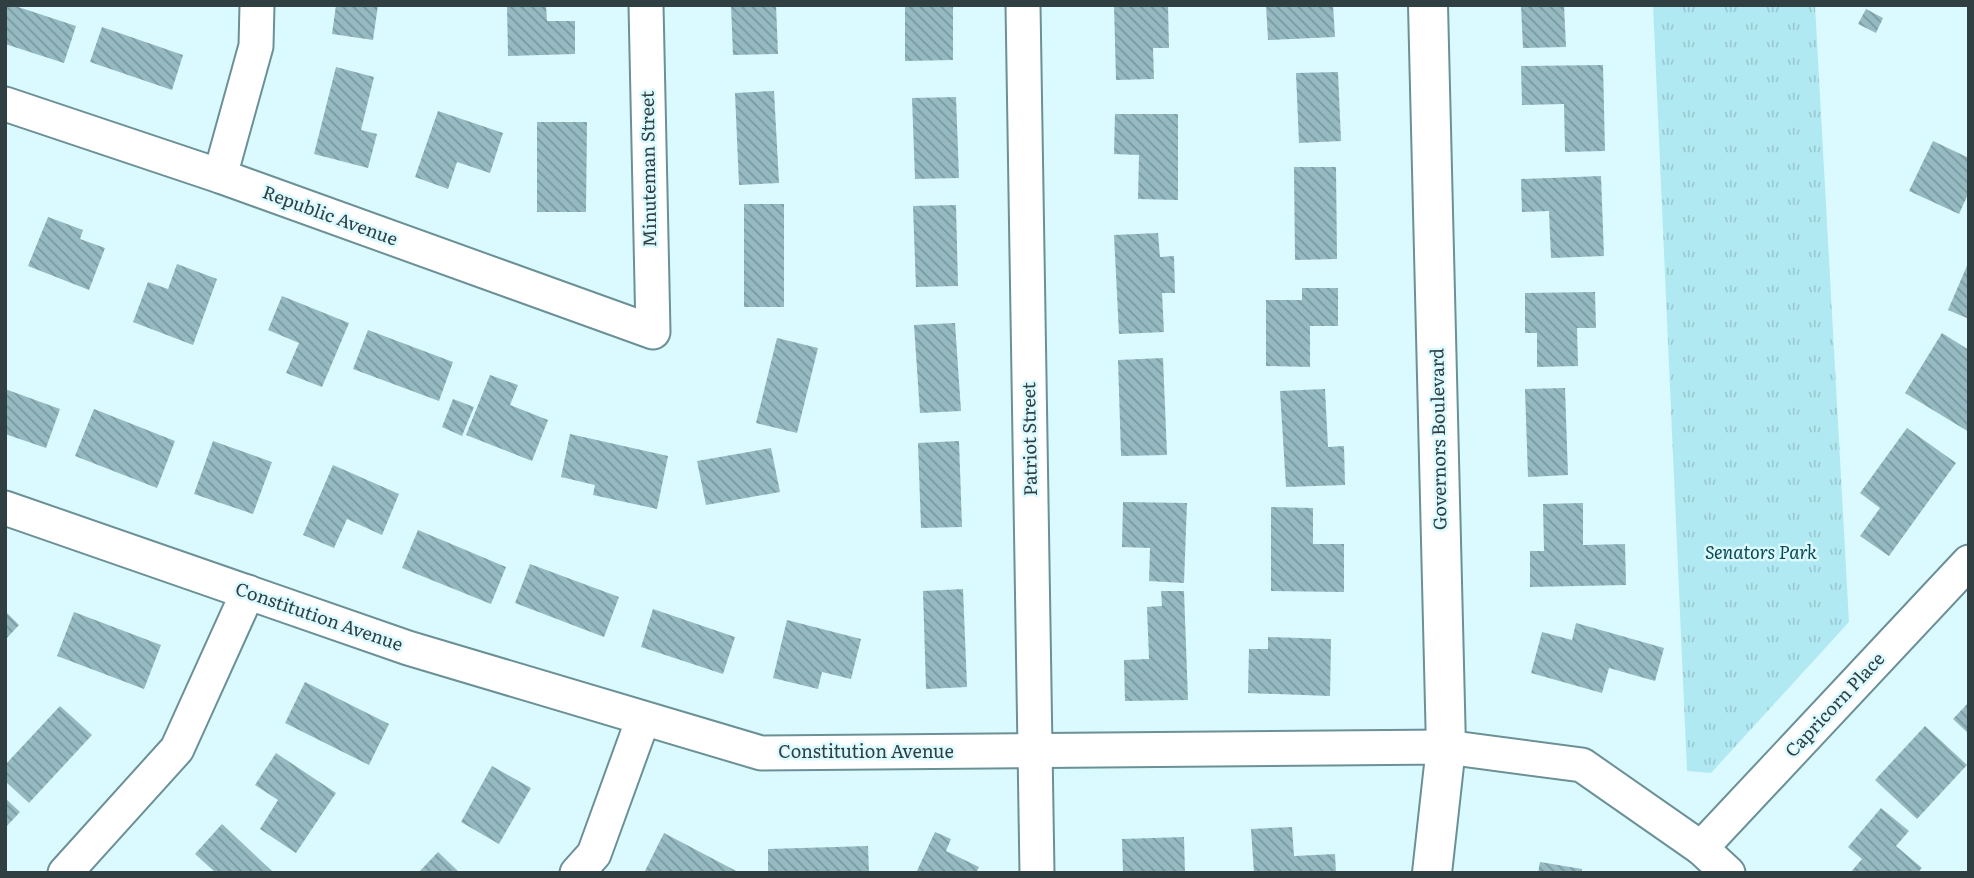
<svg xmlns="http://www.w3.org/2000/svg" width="1974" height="878" viewBox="0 0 1974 878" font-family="Literata,serif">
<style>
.grass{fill:url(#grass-tufts)}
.building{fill:url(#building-back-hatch)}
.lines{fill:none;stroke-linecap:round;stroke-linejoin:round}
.minor-casing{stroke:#6b9096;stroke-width:37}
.major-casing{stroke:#6b9096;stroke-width:42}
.minor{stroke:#fff;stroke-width:33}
.major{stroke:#fff;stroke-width:38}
.labels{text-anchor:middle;stroke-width:5;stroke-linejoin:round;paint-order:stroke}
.street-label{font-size:18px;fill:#303f42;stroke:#dbfaff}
.park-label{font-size:18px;font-style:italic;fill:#0a4951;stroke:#dbfaff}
</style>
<defs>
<pattern id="grass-tufts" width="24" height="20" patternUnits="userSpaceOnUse" patternTransform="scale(1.75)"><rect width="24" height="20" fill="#b1e9f2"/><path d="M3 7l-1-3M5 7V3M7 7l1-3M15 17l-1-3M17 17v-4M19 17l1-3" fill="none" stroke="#99c9d1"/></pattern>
<pattern id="building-back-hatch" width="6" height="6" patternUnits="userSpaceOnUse" patternTransform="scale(1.75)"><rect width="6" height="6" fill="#95bac1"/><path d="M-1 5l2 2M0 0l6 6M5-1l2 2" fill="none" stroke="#7a999e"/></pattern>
</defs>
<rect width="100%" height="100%" fill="#dbfaff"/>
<path class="grass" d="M1653,5H1815L1849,622L1711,773L1687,771Z"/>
<g class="building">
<path d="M5,5H12L76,26L64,63L5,44Z"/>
<path d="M336,5H378L373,40L332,34Z"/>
<path d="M507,5H546L547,21H575V54L508,56Z"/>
<path d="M731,5H776L778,54L733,55Z"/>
<path d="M905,5H953V60L905,61Z"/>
<path d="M1114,5H1168L1169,48H1153L1154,79L1116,80Z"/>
<path d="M1266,5H1333L1335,37L1268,40Z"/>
<path d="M1521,5H1564L1566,47L1523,48Z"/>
<path d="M1866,9L1883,18L1876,33L1858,24Z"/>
<path d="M102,27L183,55L172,90L90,62Z"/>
<path d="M1603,65L1605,151L1565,152L1564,104L1522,105L1521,66Z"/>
<path d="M336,67L374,77L361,130L377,134L368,168L314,154Z"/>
<path d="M1338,72L1341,141L1299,143L1296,73Z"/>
<path d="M774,91L779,183L739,185L735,93Z"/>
<path d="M956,97L959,178L915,179L912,98Z"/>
<path d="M438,111L503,133L490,173L457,162L448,189L415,177Z"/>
<path d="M1115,114H1178V200L1138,199L1139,155L1114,154Z"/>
<path d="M537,122H587L586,212H537Z"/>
<path d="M1933,141L1969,158V192L1959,214L1909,191Z"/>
<path d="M1294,167H1336L1337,259L1295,260Z"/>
<path d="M1601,176L1604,256L1551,258L1549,211L1522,212L1521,179Z"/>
<rect x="744" y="204" width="40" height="103"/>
<path d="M956,205L958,286L916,287L913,206Z"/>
<path d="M48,217L83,230L80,239L105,248L89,290L28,266Z"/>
<path d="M1158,233L1160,257L1174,256L1175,293H1162L1164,332L1119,334L1114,235Z"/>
<path d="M1969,261V319L1948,310Z"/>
<path d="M177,264L217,279L193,345L133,322L148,282L168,289Z"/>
<path d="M1302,288H1338V326H1310V367L1266,366V300H1302Z"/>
<path d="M1595,292L1596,328H1577L1578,366L1537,367V333H1525V293Z"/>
<path d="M282,296L349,323L322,387L286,373L299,343L268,330Z"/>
<path d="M955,323L961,411L920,413L914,325Z"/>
<path d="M368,330L453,362L439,401L353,369Z"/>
<path d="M1942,333L1969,350V432L1905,393Z"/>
<path d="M777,338L818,348L797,433L756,423Z"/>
<path d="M1163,358L1167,455L1121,456L1118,360Z"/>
<path d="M490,375L518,385L510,405L548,420L532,461L466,435Z"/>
<path d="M1565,388L1568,475L1528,477L1525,389Z"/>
<path d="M5,389L60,409L46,448L5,434Z"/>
<path d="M1325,389L1328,447L1344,446L1345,485L1286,487L1280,391Z"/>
<path d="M453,399L474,407L462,436L442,427Z"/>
<path d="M94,409L175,441L157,488L75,456Z"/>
<path d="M1907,428L1956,463L1889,556L1860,536L1880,508L1860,493Z"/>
<path d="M570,434L668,456L657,509L593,495L595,485L561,477Z"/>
<path d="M213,441L272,462L253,514L194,494Z"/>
<path d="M959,441L962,527L921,528L918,443Z"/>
<path d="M771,448L780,492L706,505L697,461Z"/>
<path d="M333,465L399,494L382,535L347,519L334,548L303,535Z"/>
<path d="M1123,502L1187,503L1184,583L1149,581L1150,548L1122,547Z"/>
<path d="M1583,503V545L1625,544L1626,585L1530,587V551H1544L1543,504Z"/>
<path d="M1271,507L1313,508V544H1344V592L1271,591Z"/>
<path d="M418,530L506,567L491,604L402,568Z"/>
<path d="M530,564L619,597L604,637L515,603Z"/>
<path d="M963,589L967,687L926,689L923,591Z"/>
<path d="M1161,591H1184L1188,700L1125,701L1124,660L1149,659L1147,607L1162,606Z"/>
<path d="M653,609L735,637L723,674L641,647Z"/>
<path d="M5,611L19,625L5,640Z"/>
<path d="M74,612L161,645L144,689L57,656Z"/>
<path d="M787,620L861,639L851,679L822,672L818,689L773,678Z"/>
<path d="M1576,623L1664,648L1655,681L1609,668L1602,693L1531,673L1542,632L1572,640Z"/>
<path d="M1268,637L1331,639L1330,696L1248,693L1249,649H1268Z"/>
<path d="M305,682L389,724L369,765L285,723Z"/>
<path d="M1969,702V734L1953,719Z"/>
<path d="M60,706L92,735L29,803L5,781V765Z"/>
<path d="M1925,726L1967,765L1917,819L1875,780Z"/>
<path d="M276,753L336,793L296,853L260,829L278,800L255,785Z"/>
<path d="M492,766L531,788L499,844L461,822Z"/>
<path d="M5,798L20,812L5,828Z"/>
<path d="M1881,808L1909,831L1896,846L1922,868L1917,873H1850L1862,859L1848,847Z"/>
<path d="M222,824L274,873H216L195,854Z"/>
<path d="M1292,827L1294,856L1335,854L1336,873H1254L1251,829Z"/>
<path d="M935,832L951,839L946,851L979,867L976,873H916Z"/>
<path d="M664,833L740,873H644Z"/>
<path d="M1184,837L1185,873H1123L1122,839Z"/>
<path d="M868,846L869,873H768V849Z"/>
<path d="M438,852L460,873H418Z"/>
<path d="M1540,862L1582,869V873H1538Z"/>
</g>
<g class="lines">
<defs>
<g id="minor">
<path d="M1023,5L1037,873"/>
<path d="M5,104L220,176L653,332L646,5"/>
<path d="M220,176L256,46L257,5"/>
<path d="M5,508L408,648L761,753L1446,747L1582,765L1701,848L1728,873"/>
<path d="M1701,848L1969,562"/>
<path d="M65,873L177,749L248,592"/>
<path d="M577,873L594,854L643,719"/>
</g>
<path id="major" d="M1428,5L1446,747L1432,873"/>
</defs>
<use href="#minor" class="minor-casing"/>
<use href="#major" class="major-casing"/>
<use href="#minor" class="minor"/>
<use href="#major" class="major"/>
</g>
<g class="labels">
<g class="street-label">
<text transform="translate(649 169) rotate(-91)" y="6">Minuteman Street</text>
<text transform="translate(330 216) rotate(20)" y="6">Republic Avenue</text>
<text transform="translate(1030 439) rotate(-91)" y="6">Patriot Street</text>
<text transform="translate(1439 439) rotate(-91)" y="6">Governors Boulevard</text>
<text transform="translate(319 617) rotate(19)" y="6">Constitution Avenue</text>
<text transform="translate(1835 705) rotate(-47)" y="6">Capricorn Place</text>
<text x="866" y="758">Constitution Avenue</text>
</g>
<g class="park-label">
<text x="1761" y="559">Senators Park</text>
</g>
</g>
<rect width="1974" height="878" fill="none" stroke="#303f42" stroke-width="14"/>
</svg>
